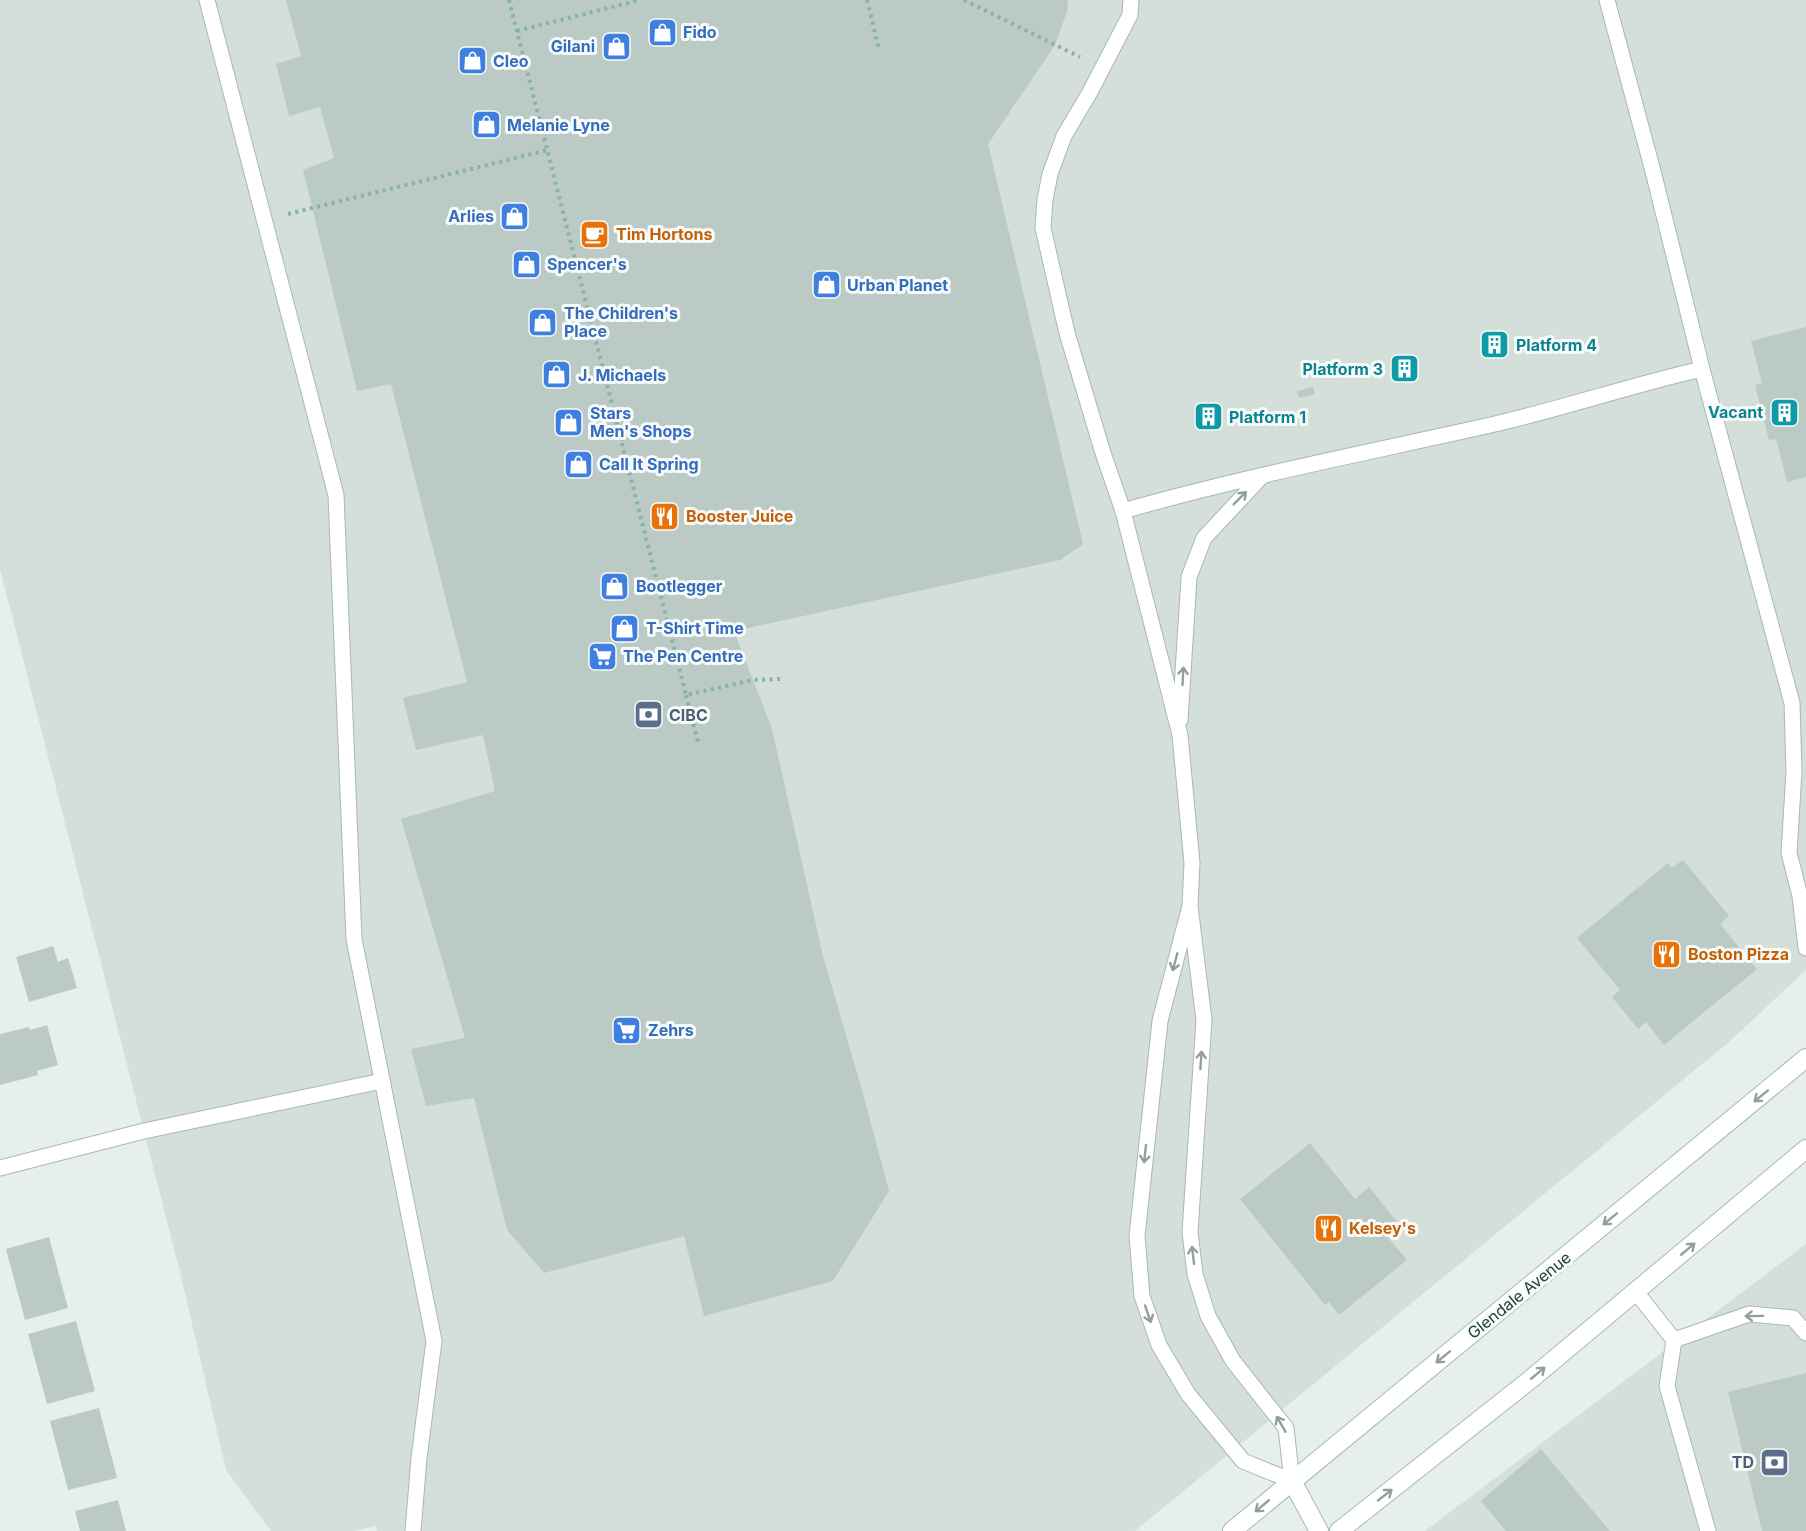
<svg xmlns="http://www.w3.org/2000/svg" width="1806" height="1531" viewBox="0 0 1806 1531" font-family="Inter,sans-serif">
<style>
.built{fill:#d4dfda}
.building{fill:#bbcac4}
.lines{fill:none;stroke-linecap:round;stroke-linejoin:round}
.lane-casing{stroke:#a8b8b2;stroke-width:17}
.secondary-casing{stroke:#a4bbb3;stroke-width:20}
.path{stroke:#86b3a5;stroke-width:4;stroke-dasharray:3 4.5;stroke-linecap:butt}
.lane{stroke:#fff;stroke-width:15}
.secondary{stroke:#fff;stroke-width:18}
.oneway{stroke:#92a09c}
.labels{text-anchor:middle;stroke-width:6;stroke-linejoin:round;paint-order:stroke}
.shop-label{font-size:16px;font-weight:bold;fill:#366cbe;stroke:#f7fbf9;text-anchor:start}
.food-label{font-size:16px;font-weight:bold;fill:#c56008;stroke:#f7fbf9;text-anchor:start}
.culture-label{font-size:16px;font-weight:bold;fill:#0d838f;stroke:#f7fbf9;text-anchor:start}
.service-label{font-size:16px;font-weight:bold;fill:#4e5e75;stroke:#f7fbf9;text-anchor:start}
.street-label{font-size:16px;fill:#24423a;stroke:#f7fbf9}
</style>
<rect width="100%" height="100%" fill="#e6efeb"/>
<g class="built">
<path d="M0,0H1806V970L1729,1042L1135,1531H377L376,1526L354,1531H271L226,1470L180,1272L0,569Z"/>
<path d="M1806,1244V1531H1425Z"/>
</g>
<g class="building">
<path d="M286,0H1068L1067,12L1055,45L988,144L1083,544L1060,560L734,631L772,729L823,956L862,1090L889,1191L833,1281L704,1316L684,1236L544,1273L507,1230L474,1098L426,1106L411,1049L465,1038L401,819L495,791L483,735L416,750L403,698L467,682L391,384L357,391L303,170L334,158L320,107L289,116L276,64L301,56Z"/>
<path d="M1806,327V477L1787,482L1776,439L1769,440L1755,385L1762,383L1751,341Z"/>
<path d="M1502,340L1504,347L1488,351L1486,343Z"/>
<path d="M1410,363L1413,370L1396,374L1395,367Z"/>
<path d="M1313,387L1315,394L1299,398L1297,391Z"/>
<path d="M1215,412L1217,419L1201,423L1199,415Z"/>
<path d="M1683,860L1729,916L1720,924L1757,969L1664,1045L1646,1022L1638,1029L1612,997L1620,990L1577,938L1668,863L1672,868Z"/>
<path d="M53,946L58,962L68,958L77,988L29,1002L16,957Z"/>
<path d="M47,1025L58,1065L37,1071L38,1075L0,1085V1034L29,1027L30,1030Z"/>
<path d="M1310,1143L1355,1199L1369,1187L1398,1223L1385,1234L1407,1260L1339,1315L1329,1302L1325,1305L1240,1199Z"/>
<path d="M49,1237L68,1308L25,1320L6,1249Z"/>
<path d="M76,1321L95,1391L47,1404L28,1334Z"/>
<path d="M1806,1373V1531H1762L1728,1392Z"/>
<path d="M99,1408L117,1478L68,1490L50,1421Z"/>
<path d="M1541,1449L1582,1498L1610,1531H1506L1481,1501Z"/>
<path d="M118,1500L126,1531H80L75,1511Z"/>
</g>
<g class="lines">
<defs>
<g id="lane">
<path d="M207,0L336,495L354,939L434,1341L419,1458L413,1531"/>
<path d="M1131,0L1130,15L1090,92L1064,136L1050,174L1045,200L1043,228L1067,333L1103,453L1123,511L1180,735L1192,863L1190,906L1204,1020L1190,1232L1195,1274L1208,1316L1233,1361L1286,1428L1292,1481L1243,1461L1188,1394L1159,1345L1142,1296L1137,1236L1160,1021L1190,906"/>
<path d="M1607,0L1654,175L1702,369L1792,703L1794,771L1789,853L1800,896L1806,948"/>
<path d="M1123,511C1246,476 1371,452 1495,424C1564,408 1632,385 1702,369"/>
<path d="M1180,720L1189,577L1204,538L1262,476"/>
<path d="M0,1168L144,1131L382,1081"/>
<path d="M1636,1292L1674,1340L1667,1386L1708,1531"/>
<path d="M1674,1340L1749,1314L1793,1318L1806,1333"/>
</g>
<g id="secondary">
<path d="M1292,1481L1319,1531"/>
<path d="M1232,1531L1806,1058"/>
<path d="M1339,1531L1531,1379L1806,1149"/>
</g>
</defs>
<use href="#lane" class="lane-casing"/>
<use href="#secondary" class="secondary-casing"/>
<g class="path">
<path d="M509,0L686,695L753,680L780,679"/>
<path d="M867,0L879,49"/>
<path d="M964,0L1080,57"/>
<path d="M517,31L640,0"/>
<path d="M288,214L548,150"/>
<path d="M621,439L665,426"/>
<path d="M686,695L699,746"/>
</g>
<use href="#lane" class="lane"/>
<use href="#secondary" class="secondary"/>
</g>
<defs><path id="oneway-shaft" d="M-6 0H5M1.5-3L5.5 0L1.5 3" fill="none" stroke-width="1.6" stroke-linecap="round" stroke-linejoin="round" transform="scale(1.5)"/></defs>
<g class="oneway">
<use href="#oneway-shaft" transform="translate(1240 498) rotate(-45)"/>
<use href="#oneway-shaft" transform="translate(1183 676) rotate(-87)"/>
<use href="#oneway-shaft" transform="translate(1175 962) rotate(105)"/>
<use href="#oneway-shaft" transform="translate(1201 1060) rotate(-86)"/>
<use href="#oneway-shaft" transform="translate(1761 1096) rotate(141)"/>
<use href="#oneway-shaft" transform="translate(1145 1154) rotate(96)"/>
<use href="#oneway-shaft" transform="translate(1610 1219) rotate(141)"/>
<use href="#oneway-shaft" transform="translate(1688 1249) rotate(-40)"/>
<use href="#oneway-shaft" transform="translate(1193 1255) rotate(-97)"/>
<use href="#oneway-shaft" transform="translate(1148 1314) rotate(71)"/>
<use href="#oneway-shaft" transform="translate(1754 1316) rotate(179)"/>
<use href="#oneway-shaft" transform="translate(1443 1357) rotate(141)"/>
<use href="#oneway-shaft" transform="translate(1538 1373) rotate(-40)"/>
<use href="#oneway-shaft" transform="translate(1281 1424) rotate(-120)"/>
<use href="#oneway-shaft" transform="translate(1385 1495) rotate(-38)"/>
<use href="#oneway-shaft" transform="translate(1262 1506) rotate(140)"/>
</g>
<defs>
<symbol id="shop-square" viewBox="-11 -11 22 22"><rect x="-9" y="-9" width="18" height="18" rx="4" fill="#3f7fe0" stroke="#f7fbf9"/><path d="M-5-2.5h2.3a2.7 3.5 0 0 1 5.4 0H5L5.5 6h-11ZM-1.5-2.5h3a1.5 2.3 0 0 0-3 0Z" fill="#fff"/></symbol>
<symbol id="cafe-square" viewBox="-11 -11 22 22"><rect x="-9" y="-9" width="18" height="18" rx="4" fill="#e8710a" stroke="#f7fbf9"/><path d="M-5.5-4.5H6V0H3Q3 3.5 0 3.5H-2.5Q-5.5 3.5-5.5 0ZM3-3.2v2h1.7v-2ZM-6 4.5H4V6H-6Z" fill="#fff"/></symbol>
<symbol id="building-square" viewBox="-11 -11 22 22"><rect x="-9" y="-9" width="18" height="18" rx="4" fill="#0f9aa8" stroke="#f7fbf9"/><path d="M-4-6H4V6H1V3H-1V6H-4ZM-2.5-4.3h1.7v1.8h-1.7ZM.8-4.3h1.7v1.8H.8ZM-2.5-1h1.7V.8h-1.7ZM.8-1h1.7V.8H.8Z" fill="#fff"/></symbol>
<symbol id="restaurant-square" viewBox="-11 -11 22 22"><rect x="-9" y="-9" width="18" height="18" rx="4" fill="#e8710a" stroke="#f7fbf9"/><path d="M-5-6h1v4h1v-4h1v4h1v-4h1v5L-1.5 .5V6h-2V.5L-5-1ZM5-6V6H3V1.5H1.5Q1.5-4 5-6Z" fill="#fff"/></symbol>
<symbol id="supermarket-square" viewBox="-11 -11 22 22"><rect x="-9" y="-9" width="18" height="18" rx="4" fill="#3f7fe0" stroke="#f7fbf9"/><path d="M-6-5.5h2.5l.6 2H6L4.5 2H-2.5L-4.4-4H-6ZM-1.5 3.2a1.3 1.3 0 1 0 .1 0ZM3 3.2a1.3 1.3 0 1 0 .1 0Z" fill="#fff"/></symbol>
<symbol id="bank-square" viewBox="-11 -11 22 22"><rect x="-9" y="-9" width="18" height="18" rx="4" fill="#5c6f8a" stroke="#f7fbf9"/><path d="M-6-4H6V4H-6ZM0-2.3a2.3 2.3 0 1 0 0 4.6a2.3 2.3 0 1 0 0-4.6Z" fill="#fff"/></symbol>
</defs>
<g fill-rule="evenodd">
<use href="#shop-square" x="646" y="16" width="33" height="33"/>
<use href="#shop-square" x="600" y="30" width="33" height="33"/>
<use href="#shop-square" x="456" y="44" width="33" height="33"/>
<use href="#shop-square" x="470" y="108" width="33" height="33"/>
<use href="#shop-square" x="498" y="200" width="33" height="33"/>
<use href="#cafe-square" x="578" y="218" width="33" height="33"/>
<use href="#shop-square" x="510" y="248" width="33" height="33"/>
<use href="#shop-square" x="810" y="268" width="33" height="33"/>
<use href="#shop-square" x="526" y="306" width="33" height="33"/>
<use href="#building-square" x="1478" y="328" width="33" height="33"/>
<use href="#building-square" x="1388" y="352" width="33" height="33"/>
<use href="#shop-square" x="540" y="358" width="33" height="33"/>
<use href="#building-square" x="1768" y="396" width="33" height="33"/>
<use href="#building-square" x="1192" y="400" width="33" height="33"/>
<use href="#shop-square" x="552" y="406" width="33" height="33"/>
<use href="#shop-square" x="562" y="448" width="33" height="33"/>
<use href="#restaurant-square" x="648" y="500" width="33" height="33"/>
<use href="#shop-square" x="598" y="570" width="33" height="33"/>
<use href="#shop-square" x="608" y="612" width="33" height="33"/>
<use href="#supermarket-square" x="586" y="640" width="33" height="33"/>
<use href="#bank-square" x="632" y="698" width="33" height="33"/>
<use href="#restaurant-square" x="1650" y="938" width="33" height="33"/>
<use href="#supermarket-square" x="610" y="1014" width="33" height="33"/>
<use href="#restaurant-square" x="1312" y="1212" width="33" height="33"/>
<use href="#bank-square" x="1758" y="1446" width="33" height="33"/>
</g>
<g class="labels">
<g class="shop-label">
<text x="683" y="38">Fido</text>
<text x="595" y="52" text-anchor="end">Gilani</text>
<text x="493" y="67">Cleo</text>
<text x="507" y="131">Melanie Lyne</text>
<text x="494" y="222" text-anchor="end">Arlies</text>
<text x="547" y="270">Spencer's</text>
<text x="847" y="291">Urban Planet</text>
<text x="564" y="319">The Children's<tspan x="564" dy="18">Place</tspan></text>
<text x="578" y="381">J. Michaels</text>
<text x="590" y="419">Stars<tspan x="590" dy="18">Men's Shops</tspan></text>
<text x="599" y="470">Call It Spring</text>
<text x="636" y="592">Bootlegger</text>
<text x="646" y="634">T-Shirt Time</text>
<text x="623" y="662">The Pen Centre</text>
<text x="648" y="1036">Zehrs</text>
</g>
<g class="food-label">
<text x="616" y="240">Tim Hortons</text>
<text x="686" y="522">Booster Juice</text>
<text x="1688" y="960">Boston Pizza</text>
<text x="1349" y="1234">Kelsey's</text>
</g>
<g class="culture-label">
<text x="1516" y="351">Platform 4</text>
<text x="1383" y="375" text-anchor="end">Platform 3</text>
<text x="1763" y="418" text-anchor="end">Vacant</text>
<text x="1229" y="423">Platform 1</text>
</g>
<g class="service-label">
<text x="669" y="721">CIBC</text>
<text x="1754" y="1468" text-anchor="end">TD</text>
</g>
<g class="street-label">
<text transform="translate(1519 1295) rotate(-39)" y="6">Glendale Avenue</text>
</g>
</g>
</svg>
